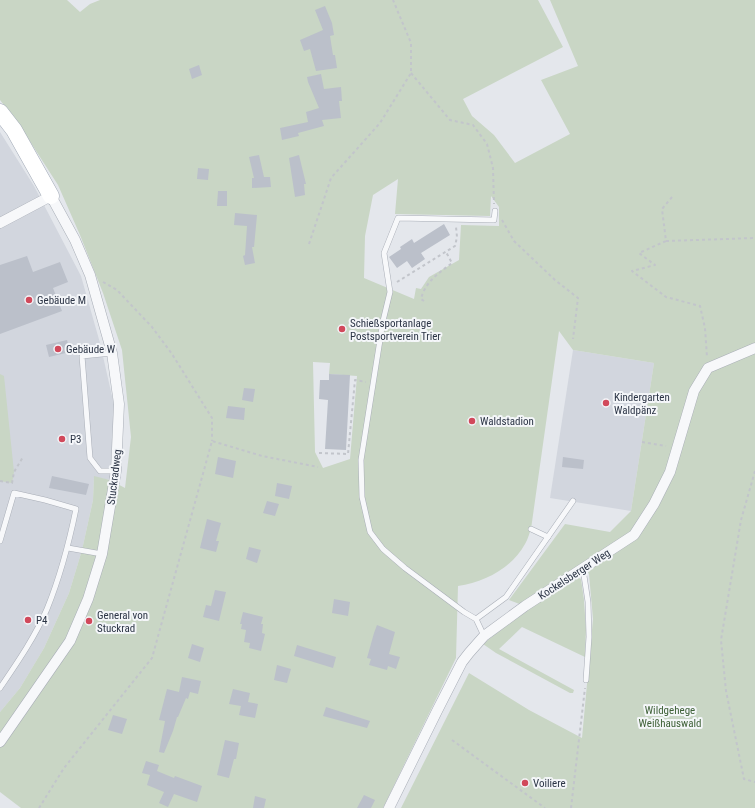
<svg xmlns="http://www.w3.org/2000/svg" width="755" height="808" viewBox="0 0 755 808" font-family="'Roboto Condensed',sans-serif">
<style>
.built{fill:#d2d6de}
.green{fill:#c9d6c5;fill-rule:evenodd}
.building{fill:#bbc0ca}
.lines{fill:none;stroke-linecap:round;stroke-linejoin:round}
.service-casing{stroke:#a9aeb7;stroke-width:6}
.minor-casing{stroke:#a9aeb7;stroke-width:11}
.primary-casing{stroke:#a3abb8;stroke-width:17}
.path{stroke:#c2c5cb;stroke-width:2;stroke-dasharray:3 3;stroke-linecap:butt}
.service{stroke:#f7f8fa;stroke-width:5}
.minor{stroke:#f7f8fa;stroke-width:10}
.primary{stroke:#fff;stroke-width:16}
.poi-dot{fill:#d1495b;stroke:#f4f6f9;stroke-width:1.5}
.labels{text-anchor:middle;stroke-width:4;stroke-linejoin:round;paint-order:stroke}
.poi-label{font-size:11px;fill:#2b3445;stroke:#f4f6f9;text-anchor:start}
.street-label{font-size:11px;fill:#2b3445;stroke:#f4f6f9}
.park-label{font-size:11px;fill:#3f6138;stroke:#f4f6f9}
</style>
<rect width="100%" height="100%" fill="#e4e7ec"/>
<g class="built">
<path d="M0,132L34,186L81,276L100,343L114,405L110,480L94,477L93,500L82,550L69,593L44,648L20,688L0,712Z"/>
<path d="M573,350L654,363L631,511L550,498Z"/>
</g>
<g class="green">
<path d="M0,0H67L80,12L90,4L100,0H538L563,47L463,99L472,116L494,135L515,163L570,134L541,80L578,66L550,0H755V808H401L469,673L529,710L582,738L593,619L589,574L584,565L522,605L509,600L565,524L610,532L631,511L654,363L573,350L559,331L531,529C529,534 528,539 525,544C512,568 485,582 458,586L456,658L383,808H21L0,792V712L20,688L44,648L69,593L82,550L93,500L94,476L110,480L125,488L131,437L122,350L103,293L80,235L58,185L20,126L0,100ZM398,179L395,214L490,216L491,196L499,207V226L461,225L459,260L429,277L421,289L416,288L414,299L364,278L365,236L373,195ZM313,362L330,363L329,374L357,376L350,459L323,468L315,452Z"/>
<path d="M0,374L4,376L14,472L12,483L0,481Z"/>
<path d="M577,577L581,579L584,600L586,630L585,657L522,627L499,649L574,690L573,693H570L496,653L483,644L522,613Z"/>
</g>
<g class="building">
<path d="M325,6L332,23L334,35L330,36L333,55H335L337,68L316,71L310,49L304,51L300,40L323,30L315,10Z"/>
<path d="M199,65L202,75L192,79L189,69Z"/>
<path d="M321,74L324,89L341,87L342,101H339L341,118L322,120L324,126L298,133L299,136L282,140L280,128L308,122L306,112L319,108L308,82L307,77Z"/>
<path d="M259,155L264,177H270L271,187L252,188V178H254L249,157Z"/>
<path d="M299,155L306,184H304L305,195L295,197L289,158Z"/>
<path d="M198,168L209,169L208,180L197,179Z"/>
<path d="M218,191H227V206H217Z"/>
<path d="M235,213L257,215L254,247H252L255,263L245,265L243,256L245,255L247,226L234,225Z"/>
<path d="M444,224L450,235L421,253L425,259L412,268L407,261L397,268L389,257L401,249L400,247L412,239L414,243Z"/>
<path d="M27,256L33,272L60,262L68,282L53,288L62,311L0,334V265Z"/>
<path d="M67,340L70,352L49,357L46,345Z"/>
<path d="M329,374L350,375L346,450L325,449L328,400L319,399L320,380H329Z"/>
<path d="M244,388L255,389L253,402L242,400Z"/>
<path d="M228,406L245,408L244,420L226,418Z"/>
<path d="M218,457L236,461L233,478L215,474Z"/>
<path d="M563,457L584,460L583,469L562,467Z"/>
<path d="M52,476L89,484L86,495L49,488Z"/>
<path d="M277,483L292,486L289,499L275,496Z"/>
<path d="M267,501L279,504L275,516L263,513Z"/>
<path d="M207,519L221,523L216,541H219L216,552L200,548Z"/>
<path d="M249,547L261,550L257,563L246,559Z"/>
<path d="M215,590L226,592L219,621L203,617L206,605L211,606Z"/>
<path d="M334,599L350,602L348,616L332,613Z"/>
<path d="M243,612L263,617L261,624H263L262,633L265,634L261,651L249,648L250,643L244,642L246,630L241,629L242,624H240Z"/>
<path d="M377,625L395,632L389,654L400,657L396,669L388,666L387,670L369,665L371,659L367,658L374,633Z"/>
<path d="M192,644L204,648L200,662L188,658Z"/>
<path d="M297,645L336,657L333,668L294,656Z"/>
<path d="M277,665L291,669L287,683L274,680Z"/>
<path d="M182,677L201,681L198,694L190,692L188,699L186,698L178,717H177L173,731L164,753L159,752L165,721L159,720L167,689L179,692Z"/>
<path d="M233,689L250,693L248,702L258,704L255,718L239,715L241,706L229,704Z"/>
<path d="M326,707L370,721L367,728L323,716Z"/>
<path d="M113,715L127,719L122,734L108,730Z"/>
<path d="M225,740L239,743L236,759H234L229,778L217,775Z"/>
<path d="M146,761L159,765L157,771L174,778L175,776L202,786L197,802L174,794L168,807L159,803L164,792L147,785L150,775L142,773Z"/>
<path d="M364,795L375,800L371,808H357Z"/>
<path d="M255,796L266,799L264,808H253Z"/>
</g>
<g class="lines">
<defs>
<g id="service">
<path d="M112,353L82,356L90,458L100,471H116"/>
<path d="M531,529L548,537"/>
<path d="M0,541L14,493L45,500L76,509C69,543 60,577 47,609C35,637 17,663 0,688"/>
<path d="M68,548L102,554"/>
<path d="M583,569L588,602L589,637L586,680"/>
<path d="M476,619L506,597L573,501"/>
<path d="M484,636L476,619L464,612L405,568L383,549L370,532L362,497L361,460L383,321L390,292L384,253L398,218L494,220L495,211"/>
</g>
<g id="minor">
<path d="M0,223L51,196L75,240L90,275L112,353L119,404L116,471L102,554L88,599L70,641L0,742"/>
<path d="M389,808L437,711L462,662L469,653L484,636L525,606L634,535L654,504L670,472L694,391L708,368L755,348"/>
</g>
<path id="primary" d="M0,112L14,130L51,196"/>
</defs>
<use href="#service" class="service-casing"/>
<use href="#minor" class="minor-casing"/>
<use href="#primary" class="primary-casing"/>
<g class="path">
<path d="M411,73L450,120L473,125L487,144L493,168L494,204"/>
<path d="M672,197L662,209L666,241L639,253L655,265L632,271L666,297L700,306L705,328L707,357"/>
<path d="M502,220L514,241L555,280L578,298L573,339"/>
<path d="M666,241L755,238"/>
<path d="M309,244L331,178L380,123L411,73V43L393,0"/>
<path d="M103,282L117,290L152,327L172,354L212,418V441"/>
<path d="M397,282L455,246L457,237L456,227"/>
<path d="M424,301L421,299C425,282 439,273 452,263L446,252"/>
<path d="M642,442L666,446"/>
<path d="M319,453L348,454L355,380L366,382"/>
<path d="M755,471L741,520L721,640L726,691L744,779L755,782"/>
<path d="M0,481L12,483L14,472L23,457"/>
<path d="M452,740L545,808"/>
<path d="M39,808L64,768L152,658L212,441L262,456L318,467"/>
<path d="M571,808L585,688"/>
</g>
<use href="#service" class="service"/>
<use href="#minor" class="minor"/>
<use href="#primary" class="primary"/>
</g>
<g class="poi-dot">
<circle cx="29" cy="300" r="4"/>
<circle cx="342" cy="329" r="4"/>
<circle cx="58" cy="349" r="4"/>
<circle cx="606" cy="403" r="4"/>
<circle cx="472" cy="421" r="4"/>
<circle cx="62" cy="439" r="4"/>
<circle cx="28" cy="620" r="4"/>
<circle cx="89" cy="621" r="4"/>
<circle cx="525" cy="783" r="4"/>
</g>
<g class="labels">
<g class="poi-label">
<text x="37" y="304">Gebäude M</text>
<text x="350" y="327">Schießsportanlage<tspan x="350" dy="13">Postsportverein Trier</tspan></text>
<text x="66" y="353">Gebäude W</text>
<text x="614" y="401">Kindergarten<tspan x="614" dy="13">Waldpänz</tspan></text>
<text x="480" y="425">Waldstadion</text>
<text x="70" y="443">P3</text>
<text x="97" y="619">General von<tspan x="97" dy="13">Stuckrad</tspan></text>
<text x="36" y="624">P4</text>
<text x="533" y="787">Voiliere</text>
</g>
<g class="street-label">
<text transform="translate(114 477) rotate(-83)" y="4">Stuckradweg</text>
<text transform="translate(574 574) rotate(-33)" y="4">Kockelsberger Weg</text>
</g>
<g class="park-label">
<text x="670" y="714">Wildgehege<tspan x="670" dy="13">Weißhauswald</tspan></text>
</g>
</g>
</svg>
